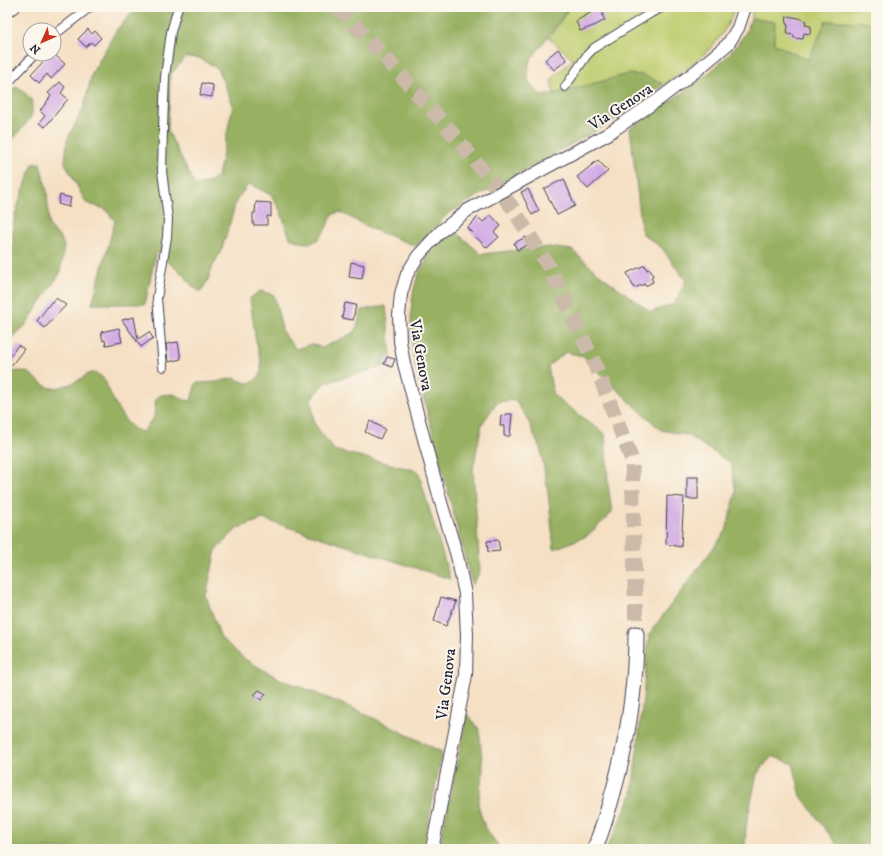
<svg xmlns="http://www.w3.org/2000/svg" width="883" height="856" viewBox="0 0 883 856" font-family="'IM FELL DW Pica',serif">
<style>
.green{fill:#bfcd6f;stroke:#707855}
.forest{fill:#97b062;stroke:#5c694e;fill-rule:evenodd}
.building{fill:#d1a9e4}
.lines{fill:none;stroke-linecap:round;stroke-linejoin:round}
.highway-tunnel{stroke:#cbbaa9;stroke-width:15;stroke-dasharray:15 8;stroke-linecap:butt}
.street-casing{stroke:#423e50;stroke-width:10}
.secondary-casing{stroke:#423e50;stroke-width:14}
.highway-casing{stroke:#423e50;stroke-width:17}
.street{stroke:#fff;stroke-width:8}
.secondary{stroke:#fff;stroke-width:12}
.highway{stroke:#fff;stroke-width:15}
.labels{text-anchor:middle;stroke-width:4;stroke-linejoin:round;paint-order:stroke}
.street-label{font-size:16px;fill:#22223b;stroke:#fbf7ec}
</style>
<rect width="100%" height="100%" fill="#fbf7ec"/>
<filter id="ink" filterUnits="userSpaceOnUse"><feTurbulence type="fractalNoise" baseFrequency=".025" numOctaves="2"/><feDisplacementMap in="SourceGraphic" scale="8" xChannelSelector="R" yChannelSelector="G"/><feConvolveMatrix kernelMatrix="1 2 1 2 8 2 1 2 1" color-interpolation-filters="sRGB"/></filter>
<filter id="wash" filterUnits="userSpaceOnUse"><feTurbulence type="fractalNoise" baseFrequency=".012" numOctaves="4" result="noise"/><feDisplacementMap in="SourceGraphic" scale="16" xChannelSelector="R" yChannelSelector="G"/><feGaussianBlur stdDeviation="0.9" result="paint"/><feColorMatrix in="noise" values="0 0 0 0 0 0 0 0 0 0 0 0 0 0 0 0 0 1.4 0 .05"/><feComposite in="paint" operator="in"/></filter>
<g filter="url(#wash)">
<rect width="100%" height="100%" fill="#f5e0c4"/>
<g class="green">
<path d="M570,7H735C722,46 695,63 663,85L657,81L584,87L554,94L551,80L573,59L549,38Z"/>
<path d="M753,7H876V22L826,21L808,60L774,44L751,18Z"/>
</g>
<g class="forest">
<path d="M138,7H570L529,62L528,81L541,95L554,94L628,74L643,75L657,81L663,85L611,122L471,200L448,214L416,246L372,229L340,212L333,214C321,237 319,251 290,238L280,210L271,195L249,184L237,199L222,249L211,270L208,280L201,292L192,286L184,275L156,252L145,304H92L115,221L105,209L86,203L65,163L67,140L84,107L92,73L117,29ZM186,57L199,58L217,68L233,105L218,176L207,183L195,185L168,131L170,75Z"/>
<path d="M751,18L775,22L774,44L808,60L826,21L876,22V849H840L801,796L793,764L772,756L757,774L746,826L745,849H606L620,822L632,794L643,699L649,634L726,531L736,493L731,463L687,435L661,430L612,385L583,356L566,352L548,366L553,395L605,434L608,483L612,513L587,536L554,549L548,492L541,451L527,418L515,400L497,402L482,424L473,469L480,572L472,585L413,357C410,319 407,282 432,251C438,243 447,236 454,230L481,254L549,247L572,250L598,273L651,312L674,304L686,281L662,248L642,233L630,128C667,102 720,73 744,35C748,30 749,23 751,18Z"/>
<path d="M19,87L32,100V113L30,119L7,146V93L11,89Z"/>
<path d="M40,163L47,191L49,225L62,240L64,246L60,273L25,326L7,343V255C16,247 12,236 13,226C16,205 26,184 33,164Z"/>
<path d="M260,291L274,295L283,333L296,349L312,344L322,348L355,332L362,310L386,306L392,364L324,383L311,399L314,423L334,450L418,471L450,579L263,519L238,528L216,550L206,596L221,638L246,660L278,678L355,709L442,752L423,849H7V372C13,372 21,370 26,372C36,375 43,390 56,388C62,387 71,384 77,381C89,375 91,367 104,379C112,396 123,429 143,432L154,417L156,399L161,395L174,394L184,400L191,401L196,383L216,382L234,378L246,383L253,382L261,374V362L255,336L250,298Z"/>
<path d="M467,714L479,729L483,769L478,805L485,828L501,849H439Z"/>
</g>
<g id="blocks">
<g class="building">
<path d="M599,8L604,15H602L605,20L596,25L580,31L576,21Z"/>
<path d="M787,16L799,18L806,21L805,25L811,26L810,34L804,33L803,39L794,38V35L787,34L788,25L786,24Z"/>
<path d="M88,29L92,34L95,31L101,38L94,45L91,42L86,47L78,39Z"/>
<path d="M558,49L567,60L554,70L545,60Z"/>
<path d="M50,54H54L65,64L51,79L47,74L39,83L31,75Z"/>
<path d="M60,82L65,87L61,93L68,99L45,127L39,123L45,116L40,111L51,96L48,93Z"/>
<path d="M202,83L213,85L212,97L200,95Z"/>
<path d="M598,160L608,171L588,189L577,177Z"/>
<path d="M564,179L575,206L557,215L544,189Z"/>
<path d="M528,189L539,211L532,215L521,192Z"/>
<path d="M60,195L71,198L69,207L58,204Z"/>
<path d="M256,202L271,203V217L267,216V225H253V213H255Z"/>
<path d="M491,215L501,226L494,232L499,237L487,248L467,228L478,217L483,222Z"/>
<path d="M526,237L530,244L517,250L514,243Z"/>
<path d="M351,262L364,265L362,279L349,277Z"/>
<path d="M645,265L647,270L650,269L653,276L651,277L653,282L645,286V284L634,288L627,273Z"/>
<path d="M56,298L66,305L45,328L37,321L52,301L53,302Z"/>
<path d="M345,303L356,305L353,320L342,318Z"/>
<path d="M134,317L138,339L149,332L153,338L141,347L122,320Z"/>
<path d="M119,328L122,342L106,345L105,340L103,341L101,332Z"/>
<path d="M178,342L181,359L168,362L166,344Z"/>
<path d="M18,345L24,349L11,366L7,363V361Z"/>
<path d="M387,357L395,359L392,367L384,364Z"/>
<path d="M505,414H512L510,436H504V426H500L501,415L505,416Z"/>
<path d="M370,421L385,429L380,439L365,432Z"/>
<rect x="687" y="477" width="11" height="22"/>
<path d="M667,496L684,497L681,547L666,544Z"/>
<path d="M498,540L500,551L488,552L487,541Z"/>
<path d="M441,597L456,601L446,626L434,621Z"/>
<path d="M259,690L266,694L261,700L254,695Z"/>
</g>
</g>
</g>
<g filter="url(#ink)">
<use href="#blocks" fill-opacity="0" stroke="#423e50" stroke-width="1"/>
<g class="lines">
<path class="highway-tunnel" d="M338,7L384,56L454,135L512,207L549,267L594,362L632,460L636,634"/>
<defs>
<g id="street">
<path d="M54,35L90,7"/>
<path d="M7,84L35,54"/>
<path d="M565,87L587,55L594,48L651,13L663,7"/>
<path d="M163,367L157,298L167,237L168,219L162,171L163,128L165,77L171,32L178,7"/>
</g>
<g id="secondary">
<path d="M7,10L14,7"/>
<path d="M432,849L466,675L467,635L465,594L457,556L440,499L404,364L400,341L399,316L401,294L407,274L418,256L440,232L468,210L606,135L658,100L696,71L728,44L738,28L745,7"/>
</g>
<path id="highway" d="M595,849C620,780 636,707 636,634"/>
</defs>
<use href="#street" class="street-casing"/>
<use href="#secondary" class="secondary-casing"/>
<use href="#highway" class="highway-casing"/>
<use href="#street" class="street"/>
<use href="#secondary" class="secondary"/>
<use href="#highway" class="highway"/>
</g>
</g>
<g class="labels">
<g class="street-label">
<text transform="translate(620 106) rotate(-33)" y="6">Via Genova</text>
<text transform="translate(422 355) rotate(80)" y="6">Via Genova</text>
<text transform="translate(445 684) rotate(-83)" y="6">Via Genova</text>
</g>
</g>
<rect width="883" height="856" fill="none" stroke="#fbf7ec" stroke-width="24"/>
<g transform="translate(42 42) rotate(225)"><circle r="19" fill="#fbf7ec" stroke="#a4a2a5"/>
<path d="M0-3L7 15L0 10L-7 15Z" fill="#c8321e"/>
<text y="-6" font-size="11" font-weight="bold" text-anchor="middle" fill="#22223b">N</text>
</g>
</svg>
